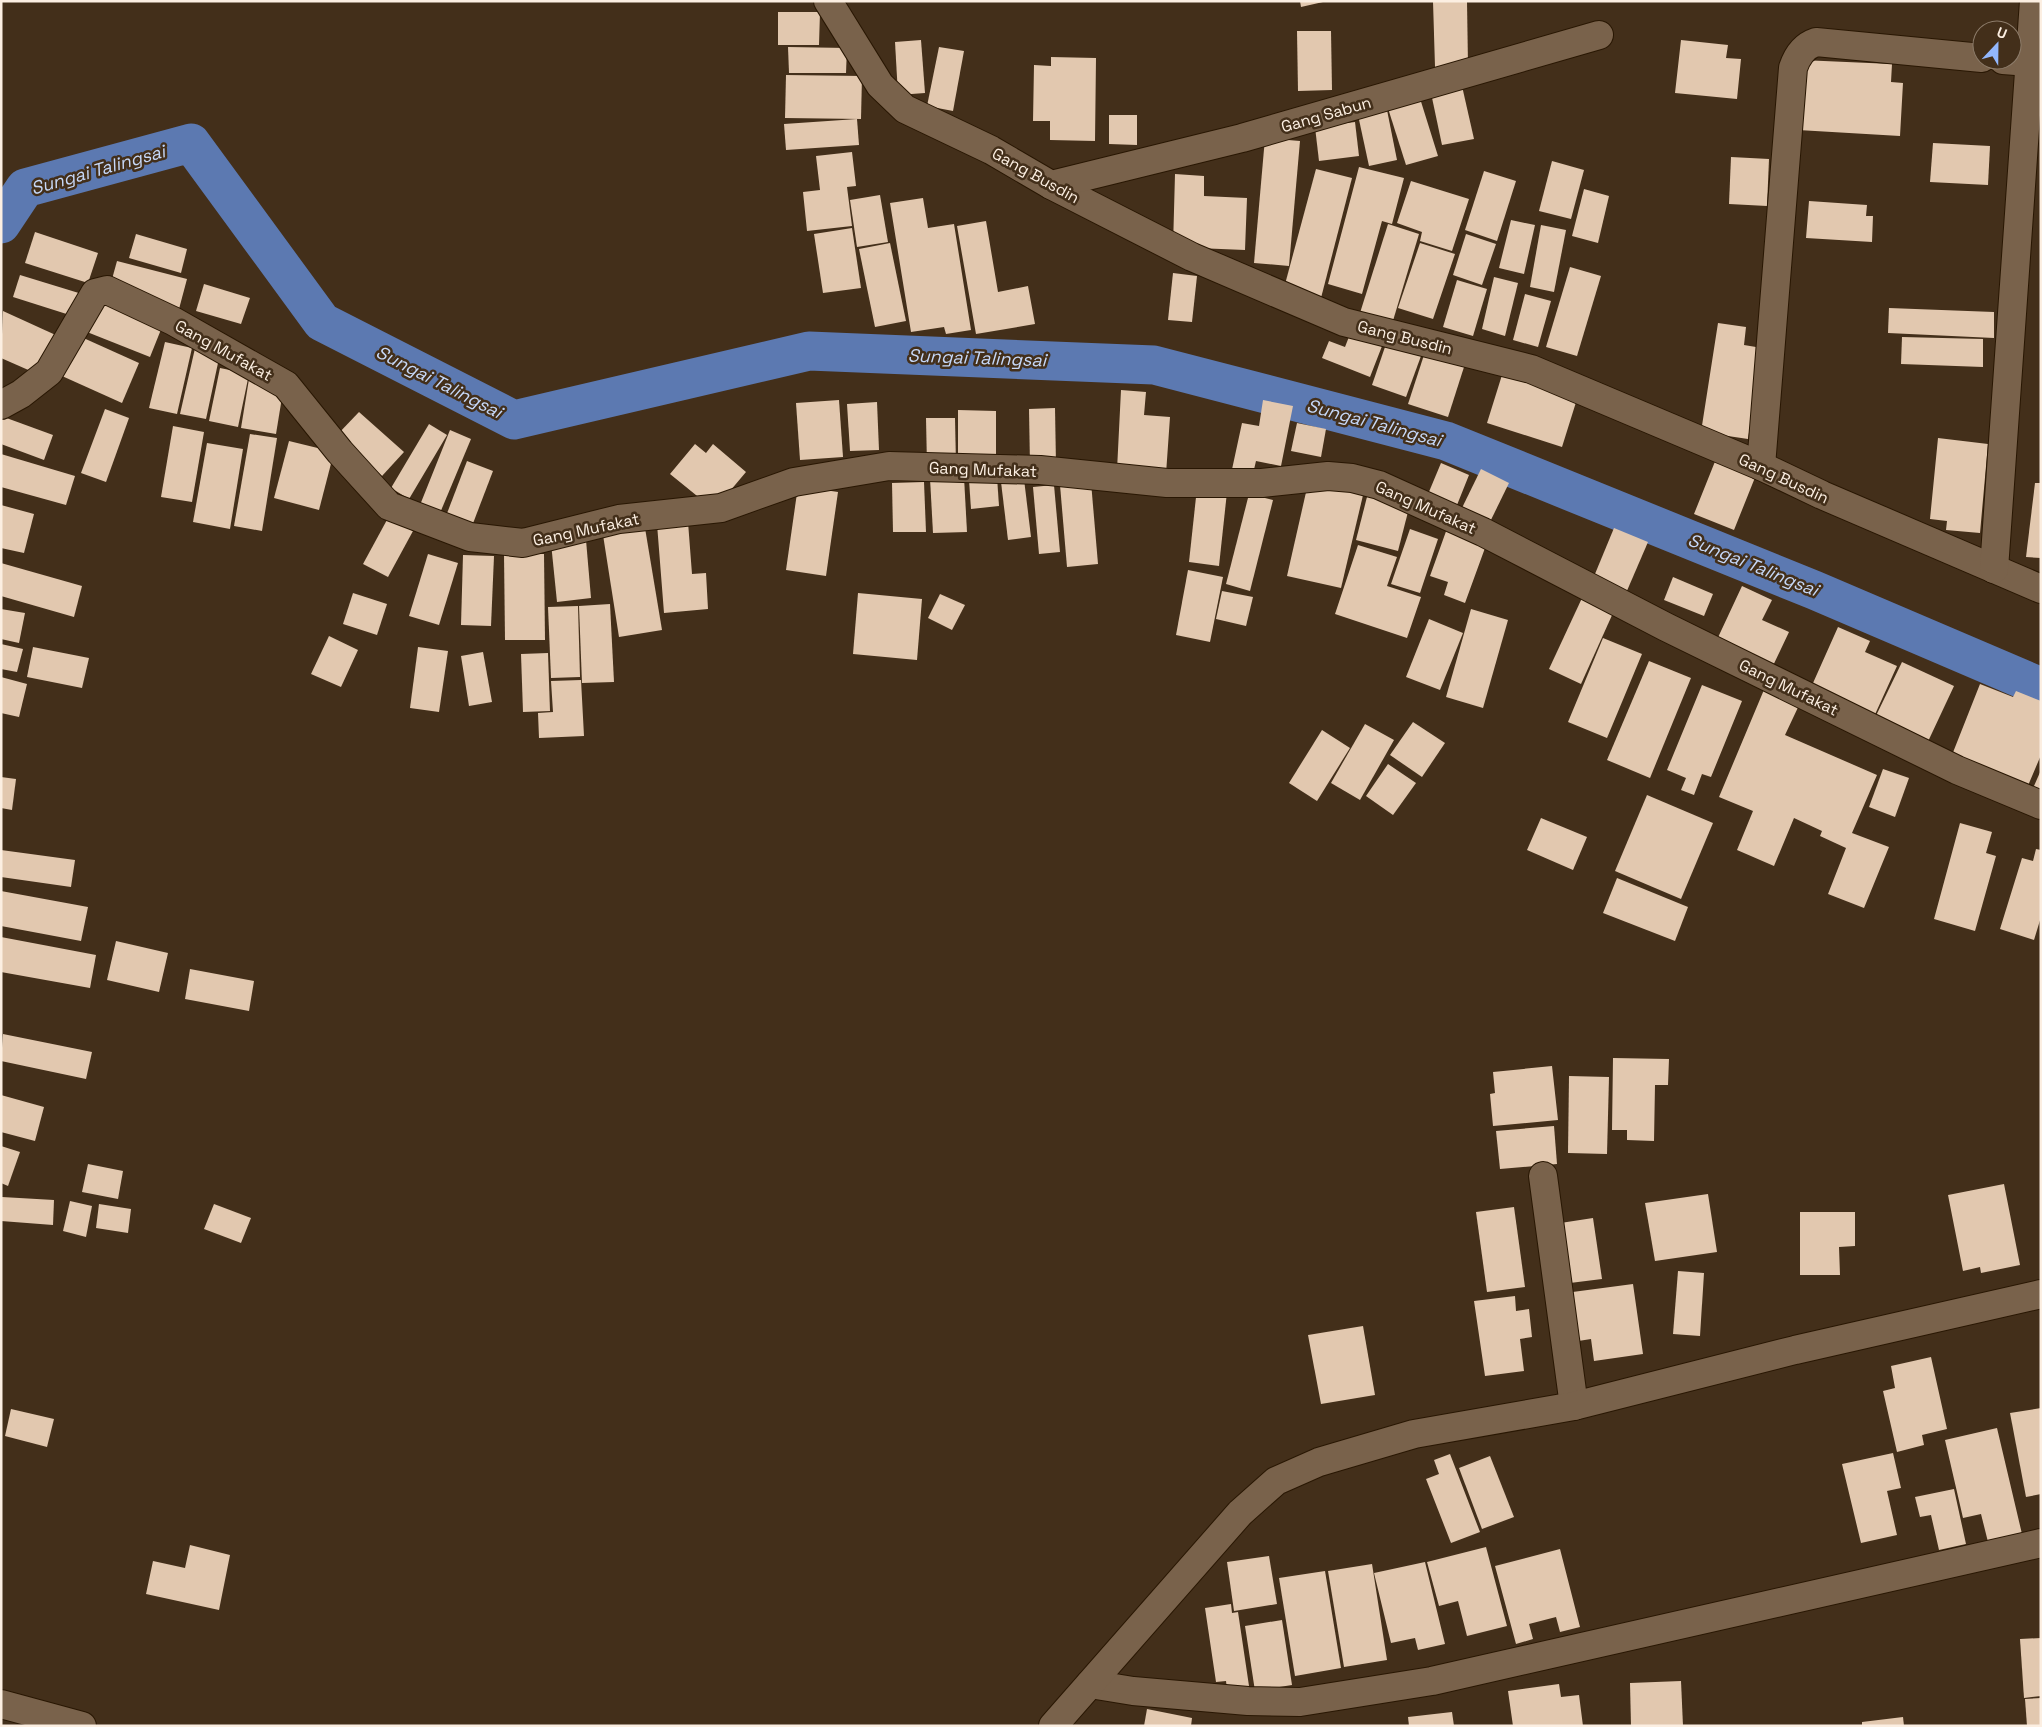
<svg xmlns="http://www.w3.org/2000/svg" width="2042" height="1727" viewBox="0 0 2042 1727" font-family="'Space Grotesk',sans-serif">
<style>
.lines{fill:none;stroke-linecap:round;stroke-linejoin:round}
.canal{stroke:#5c79b1;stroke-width:39}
.building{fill:#e2c8af}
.minor-casing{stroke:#291703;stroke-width:30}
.minor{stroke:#79624b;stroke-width:28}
.labels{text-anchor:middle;stroke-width:5;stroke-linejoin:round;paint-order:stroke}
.street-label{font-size:16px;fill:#fcefe2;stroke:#432f1a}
.water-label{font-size:18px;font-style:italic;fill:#c6d8f8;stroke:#432f1a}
</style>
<rect width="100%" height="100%" fill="#432f1a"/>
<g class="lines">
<path class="canal" d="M1,224L25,188L191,143L322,322L514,420L809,351L1154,365L1446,441L1814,590L2041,687"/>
</g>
<g class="building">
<path d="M1300,1H1323V2L1301,7Z"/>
<path d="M1433,1H1467L1468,66L1435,67Z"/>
<path d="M778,12H820L819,45H778Z"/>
<path d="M1297,31H1331L1332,90L1298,91Z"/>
<path d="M921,40L925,93L898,95L895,42Z"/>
<path d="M1681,40L1728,45L1726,58L1741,59L1737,99L1675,93Z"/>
<path d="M788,47L847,48L846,73H789Z"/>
<path d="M939,47L964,51L953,111L927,106Z"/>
<path d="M1051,57L1096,58L1095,141L1050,140V121H1033L1034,65L1051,66Z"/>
<path d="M1801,60L1892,64L1891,82L1903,83L1900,136L1798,130Z"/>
<path d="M786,75L862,76L861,119L785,118Z"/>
<path d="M1462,86L1474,139L1442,145L1431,93Z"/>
<path d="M1418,92L1438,156L1406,165L1386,102Z"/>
<path d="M1387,110L1397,160L1369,166L1358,115Z"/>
<path d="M1109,115H1137V145L1109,144Z"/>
<path d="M857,119L859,145L786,150L784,124Z"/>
<path d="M1355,122L1359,156L1319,161L1315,127Z"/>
<path d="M1265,138L1300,141L1289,266L1254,263Z"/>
<path d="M1933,143L1990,146L1988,185L1930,182Z"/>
<path d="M852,152L856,186L847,187L852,226L807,231L803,192L820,190L816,156Z"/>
<path d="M1731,157L1769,159L1767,206L1729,204Z"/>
<path d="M1552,161L1584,170L1571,219L1539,211Z"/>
<path d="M1359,167L1404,178L1392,224L1382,221L1362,294L1328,284Z"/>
<path d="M1316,169L1352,178L1321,298L1284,288Z"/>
<path d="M1484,171L1516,181L1497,241L1465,230Z"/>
<path d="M1175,174L1204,176V196L1247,198L1245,250L1173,247Z"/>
<path d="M1411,181L1469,199L1452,251L1420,241L1422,232L1397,223Z"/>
<path d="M1584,189L1609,196L1598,243L1572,236Z"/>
<path d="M880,195L888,242L857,247L850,200Z"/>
<path d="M923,198L928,228L954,224L971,330L946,334L944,327L911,332L890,203Z"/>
<path d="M1809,201L1867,205L1866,216H1873L1872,242L1806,238Z"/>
<path d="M1511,220L1535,225L1524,274L1499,268Z"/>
<path d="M986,221L998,292L1028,286L1035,324L976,334L957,226Z"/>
<path d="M1388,224L1419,234L1392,324L1360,313Z"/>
<path d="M1541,225L1566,230L1554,292L1530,287Z"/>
<path d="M852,228L861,288L823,293L814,234Z"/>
<path d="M35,232L98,253L88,283L25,263Z"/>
<path d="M136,234L187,249L181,273L129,258Z"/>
<path d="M1466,234L1496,244L1482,285L1453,275Z"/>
<path d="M890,243L906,321L875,327L859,249Z"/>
<path d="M1420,243L1455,254L1433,319L1398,308Z"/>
<path d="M117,261L187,279L179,309L109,290Z"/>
<path d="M1570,267L1601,276L1577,356L1546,347Z"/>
<path d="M1173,273L1197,276L1192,322L1168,320Z"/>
<path d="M20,275L82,294L76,317L13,297Z"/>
<path d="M1494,277L1518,283L1505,336L1482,329Z"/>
<path d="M1457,280L1487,289L1473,336L1443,327Z"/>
<path d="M204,284L250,298L241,324L196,311Z"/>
<path d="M1525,294L1551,301L1538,347L1513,340Z"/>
<path d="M101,297L164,322L150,357L87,332Z"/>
<path d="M1889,308L1994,312V338L1888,333Z"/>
<path d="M3,311L60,337L42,376L1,358Z"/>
<path d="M1718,323L1746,327L1744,345L1762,348L1748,439L1701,432Z"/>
<path d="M1352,329L1384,341L1370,377L1322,358L1329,341L1345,347Z"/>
<path d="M79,336L139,363L122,403L62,376Z"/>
<path d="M1902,337L1983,339V367L1901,364Z"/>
<path d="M165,342L192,348L177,414L149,408Z"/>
<path d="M196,344L221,349L206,419L180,414Z"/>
<path d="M1386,344L1421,356L1406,397L1372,385Z"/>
<path d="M1424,355L1464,367L1448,417L1408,404Z"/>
<path d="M220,368L249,374L238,427L209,421Z"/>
<path d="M1502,375L1577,399L1562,447L1487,423Z"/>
<path d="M249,379L284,385L276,434L241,428Z"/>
<path d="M1121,390L1146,392L1144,415L1170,417L1166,474L1117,470Z"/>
<path d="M839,400L843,457L800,460L796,403Z"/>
<path d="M1263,400L1293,406L1281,466L1256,461L1252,478L1231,474L1242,423L1259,426Z"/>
<path d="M877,402L879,450L850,451L847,404Z"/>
<path d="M1055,408L1056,465L1030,466L1029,409Z"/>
<path d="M105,409L129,418L106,482L81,473Z"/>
<path d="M958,410L996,411V466L958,465Z"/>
<path d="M359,412L404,452L382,476L337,435Z"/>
<path d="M1,416L53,435L44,460L1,444Z"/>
<path d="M926,418H955L956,465L927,466Z"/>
<path d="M1297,423L1326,429L1321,457L1291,451Z"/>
<path d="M429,424L447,435L409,499L391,488Z"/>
<path d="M173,426L204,432L192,502L161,497Z"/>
<path d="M450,430L471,439L440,513L420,505Z"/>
<path d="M250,434L277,438L262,531L234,526Z"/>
<path d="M1938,438L1988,444L1980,533L1946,530L1947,521L1930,519Z"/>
<path d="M289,441L334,452L319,510L274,498Z"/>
<path d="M207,443L243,449L230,529L193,522Z"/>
<path d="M695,444L706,453L713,444L746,472L719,504H707L670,474Z"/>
<path d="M1,454L75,476L66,505L1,487Z"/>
<path d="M1716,459L1756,475L1734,530L1694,514Z"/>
<path d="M467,461L493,471L472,526L446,516Z"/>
<path d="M1441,463L1469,475L1455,510L1426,499Z"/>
<path d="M1481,469L1509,483L1488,526L1460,512Z"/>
<path d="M964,477L967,532L933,533L930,478Z"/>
<path d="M997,477L999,506L971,509L969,480Z"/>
<path d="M1024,479L1031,537L1008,540L1001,482Z"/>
<path d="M1309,479L1364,491L1341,588L1287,576Z"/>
<path d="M924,482L926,532H893L892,483Z"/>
<path d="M1091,482L1098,564L1067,567L1060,485Z"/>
<path d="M2035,483H2041V558L2026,557Z"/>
<path d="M1054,485L1060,552L1039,554L1033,487Z"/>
<path d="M798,486L838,492L826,576L786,570Z"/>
<path d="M1197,488L1227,492L1219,566L1189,562Z"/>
<path d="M1368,493L1410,504L1398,551L1356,540Z"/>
<path d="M1249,494L1273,500L1250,591L1226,584Z"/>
<path d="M1,505L34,514L24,553L1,548Z"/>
<path d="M388,518L413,531L388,577L363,564Z"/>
<path d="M688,522L692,574L706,573L708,609L664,613L657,524Z"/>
<path d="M1449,523L1489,537L1465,603L1444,595L1448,582L1430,576Z"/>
<path d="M645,528L662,630L619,637L603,535Z"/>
<path d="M1614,528L1648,542L1623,600L1590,586Z"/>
<path d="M1410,529L1438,539L1420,593L1391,584Z"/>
<path d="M586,540L591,598L557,602L551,543Z"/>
<path d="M1358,545L1397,557L1387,586L1421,597L1407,638L1335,614Z"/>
<path d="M428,554L458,563L439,625L409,616Z"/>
<path d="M504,554H544L545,640H505Z"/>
<path d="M463,555L494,556L491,626L461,625Z"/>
<path d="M1,563L82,586L74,617L1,596Z"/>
<path d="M1188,570L1223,577L1210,642L1176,635Z"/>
<path d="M1673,577L1713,594L1704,616L1664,600Z"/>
<path d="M1742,586L1772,600L1762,620L1789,632L1770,672L1714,646Z"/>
<path d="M1222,591L1253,597L1246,626L1216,619Z"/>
<path d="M353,593L387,604L377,635L343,624Z"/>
<path d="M858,593L922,599L917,660L853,654Z"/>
<path d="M940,594L965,605L952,630L928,618Z"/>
<path d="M1582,598L1613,613L1581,684L1549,669Z"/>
<path d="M610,604L614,682L582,683L579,606Z"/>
<path d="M578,606L580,677L551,678L548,607Z"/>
<path d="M1,609L25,613L19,643L1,639Z"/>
<path d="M1471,609L1508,620L1483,708L1446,697Z"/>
<path d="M1429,619L1463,633L1440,690L1406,677Z"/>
<path d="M1838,627L1870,641L1865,652L1897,666L1872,721L1809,692Z"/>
<path d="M329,636L358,650L341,687L311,674Z"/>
<path d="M1603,638L1642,654L1607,738L1568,722Z"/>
<path d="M1,644L23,649L17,672L1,669Z"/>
<path d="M33,647L89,658L82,688L27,677Z"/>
<path d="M418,647L448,651L439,712L410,708Z"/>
<path d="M483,652L492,702L469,706L461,656Z"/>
<path d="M548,653L550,711L523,712L521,654Z"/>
<path d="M1649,661L1691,678L1650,778L1607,760Z"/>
<path d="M1902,662L1954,686L1924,750L1872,724Z"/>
<path d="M1,677L27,684L19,717L1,713Z"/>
<path d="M581,680L584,736L539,738L538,713L553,712L551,681Z"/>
<path d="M1980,684L2013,697L2016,691L2041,701V755L2024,795L1950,760Z"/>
<path d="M1702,685L1742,701L1711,777L1702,774L1694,795L1681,790L1686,778L1667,770Z"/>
<path d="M1766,685L1801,701L1785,735L1877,775L1852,833L1889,847L1864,908L1828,894L1846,848L1820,836L1822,831L1794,818L1774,866L1737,850L1753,811L1719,797Z"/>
<path d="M1413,722L1445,743L1422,777L1390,755Z"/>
<path d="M1365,724L1394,740L1360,800L1331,783Z"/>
<path d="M1322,730L1350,748L1317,801L1289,783Z"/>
<path d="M1388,764L1416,783L1393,815L1366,796Z"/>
<path d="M1883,769L1909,778L1895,817L1869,807Z"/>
<path d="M2041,770V800L2030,795Z"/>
<path d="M1,777L16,779L12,810L1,808Z"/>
<path d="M1647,795L1713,823L1681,899L1615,871Z"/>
<path d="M1541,818L1587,837L1573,870L1527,850Z"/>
<path d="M1960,823L1992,832L1986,853L1996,856L1975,931L1934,919Z"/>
<path d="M2036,849L2041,850V917L2034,940L2000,929L2022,858L2033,861Z"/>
<path d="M1,850L75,860L71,887L1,877Z"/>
<path d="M1617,878L1688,907L1675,941L1603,913Z"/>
<path d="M1,891L88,907L81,941L1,926Z"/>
<path d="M1,937L96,955L90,988L1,972Z"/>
<path d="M116,941L168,953L159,992L107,980Z"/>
<path d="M190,969L254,981L249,1011L185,999Z"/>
<path d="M3,1034L92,1052L86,1079L1,1061Z"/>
<path d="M1613,1058L1669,1059L1668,1085H1655L1654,1141L1627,1140V1130H1612Z"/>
<path d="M1552,1066L1558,1120L1493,1126L1490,1094L1495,1093L1493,1072Z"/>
<path d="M1569,1076L1609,1077L1607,1154L1568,1153Z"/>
<path d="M1,1095L44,1107L35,1141L1,1132Z"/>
<path d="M1554,1126L1557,1164L1500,1169L1496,1131Z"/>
<path d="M1,1146L20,1152L8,1186L1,1183Z"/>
<path d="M88,1164L123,1171L118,1199L82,1192Z"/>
<path d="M2004,1184L2020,1265L1981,1273L1980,1267L1963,1271L1948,1195Z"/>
<path d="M1708,1194L1717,1252L1655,1261L1645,1203Z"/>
<path d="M2,1197L54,1200L53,1225L1,1221Z"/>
<path d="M70,1201L92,1206L86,1237L63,1231Z"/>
<path d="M99,1204L131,1209L128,1233L96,1228Z"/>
<path d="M214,1204L251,1218L241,1243L204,1229Z"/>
<path d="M1514,1207L1525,1287L1487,1292L1476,1212Z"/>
<path d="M1800,1212H1855V1246L1839,1247L1840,1275H1800Z"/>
<path d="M1593,1218L1602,1279L1562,1284L1554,1224Z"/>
<path d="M1678,1271L1704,1273L1700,1336L1673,1334Z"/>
<path d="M1633,1284L1643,1354L1594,1361L1591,1339L1572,1342L1565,1293Z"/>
<path d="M1515,1296L1516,1311L1529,1309L1532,1337L1520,1339L1524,1371L1485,1376L1474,1301Z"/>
<path d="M1363,1326L1375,1395L1321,1404L1308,1335Z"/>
<path d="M1931,1357L1947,1429L1922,1435L1924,1445L1897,1452L1883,1391L1895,1388L1891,1366Z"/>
<path d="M2041,1408V1494L2026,1497L2010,1413Z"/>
<path d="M11,1409L54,1419L47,1447L5,1436Z"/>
<path d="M1997,1428L2022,1534L1988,1542L1981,1514L1963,1518L1945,1440Z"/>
<path d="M1893,1453L1901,1488L1887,1491L1897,1535L1861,1543L1842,1464Z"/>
<path d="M1450,1454L1480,1532L1451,1543L1426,1479L1439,1474L1434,1460Z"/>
<path d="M1490,1456L1514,1517L1482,1529L1459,1468Z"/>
<path d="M1954,1489L1966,1544L1939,1550L1931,1515L1920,1517L1915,1497Z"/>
<path d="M190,1545L230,1555L219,1610L146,1594L153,1561L185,1568Z"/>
<path d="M1486,1547L1507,1626L1467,1636L1458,1601L1439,1606L1427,1562Z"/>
<path d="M1560,1549L1580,1627L1560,1632L1556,1617L1529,1624L1533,1639L1516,1644L1495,1566Z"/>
<path d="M1269,1556L1277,1604L1234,1611L1227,1562Z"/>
<path d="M1425,1562L1445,1644L1418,1650L1415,1638L1391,1643L1374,1573Z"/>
<path d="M1372,1564L1387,1660L1344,1667L1328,1571Z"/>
<path d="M1325,1571L1341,1668L1295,1676L1279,1578Z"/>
<path d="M1231,1604L1232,1613L1238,1612L1249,1686L1227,1689L1226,1681L1216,1682L1205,1608Z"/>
<path d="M1282,1620L1292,1685L1255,1691L1245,1626Z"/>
<path d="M2041,1638V1696L2024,1698L2020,1639Z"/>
<path d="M1681,1681L1683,1726H1631L1630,1683Z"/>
<path d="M1559,1684L1561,1697L1579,1695L1583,1726H1513L1508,1691Z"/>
<path d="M2041,1698V1726H2027L2025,1699Z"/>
<path d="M1147,1709L1192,1718L1191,1726H1144Z"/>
<path d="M1452,1712L1454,1726H1409L1408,1717Z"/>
<path d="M1903,1717L1904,1726H1862V1722Z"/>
</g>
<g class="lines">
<defs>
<g id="minor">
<path d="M828,1L880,85L905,109L991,150L1051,185L1192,257L1344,322L1531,369L1761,466L1822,495L2041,589"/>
<path d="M2003,60L2029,62"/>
<path d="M1051,185L1242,138L1599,35"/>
<path d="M1,405L21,394L49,372L95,293L107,290L173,321L286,385L340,452L389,506L470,537L523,543L619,519L721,508L794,482L889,466L1040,470L1167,483H1262L1328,476L1352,478L1379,485L1483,532L1666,627L1957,770L2041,805"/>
<path d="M1761,466L1793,68C1797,56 1804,46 1816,42L1982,58"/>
<path d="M1994,569L2034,1"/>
<path d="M1543,1176L1574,1406"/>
<path d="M1090,1684L1133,1691L1248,1701L1300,1702L1432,1681L2041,1543"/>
<path d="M1,1704L82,1726"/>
<path d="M1053,1726L1240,1513L1276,1481L1319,1462L1414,1434L1574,1406L1795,1350L2041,1294"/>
</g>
</defs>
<use href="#minor" class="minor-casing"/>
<use href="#minor" class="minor"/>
</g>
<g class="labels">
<g class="street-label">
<text transform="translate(1326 114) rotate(-16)" y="6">Gang Sabun</text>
<text transform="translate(1036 175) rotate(29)" y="6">Gang Busdin</text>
<text transform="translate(1405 337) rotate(14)" y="6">Gang Busdin</text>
<text transform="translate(224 350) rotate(29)" y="6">Gang Mufakat</text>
<text transform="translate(983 469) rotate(2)" y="6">Gang Mufakat</text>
<text transform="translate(1784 478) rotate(25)" y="6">Gang Busdin</text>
<text transform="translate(1426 507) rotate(24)" y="6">Gang Mufakat</text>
<text transform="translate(586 529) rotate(-12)" y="6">Gang Mufakat</text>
<text transform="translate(1789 687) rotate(26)" y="6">Gang Mufakat</text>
</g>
<g class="water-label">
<text transform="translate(98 170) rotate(-16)" y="6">Sungai Talingsai</text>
<text transform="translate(977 358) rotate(2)" y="6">Sungai Talingsai</text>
<text transform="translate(439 382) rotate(27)" y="6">Sungai Talingsai</text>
<text transform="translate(1374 423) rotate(15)" y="6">Sungai Talingsai</text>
<text transform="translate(1753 565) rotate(22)" y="6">Sungai Talingsai</text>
</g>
</g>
<rect width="2042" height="1727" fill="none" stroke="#fcefe2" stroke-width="5"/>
<g transform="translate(1997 45) rotate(22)"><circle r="24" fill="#432f1a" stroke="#8d7c6a"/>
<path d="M0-4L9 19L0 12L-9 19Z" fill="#92b7fd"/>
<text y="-8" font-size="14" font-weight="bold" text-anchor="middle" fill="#fcefe2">U</text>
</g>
</svg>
